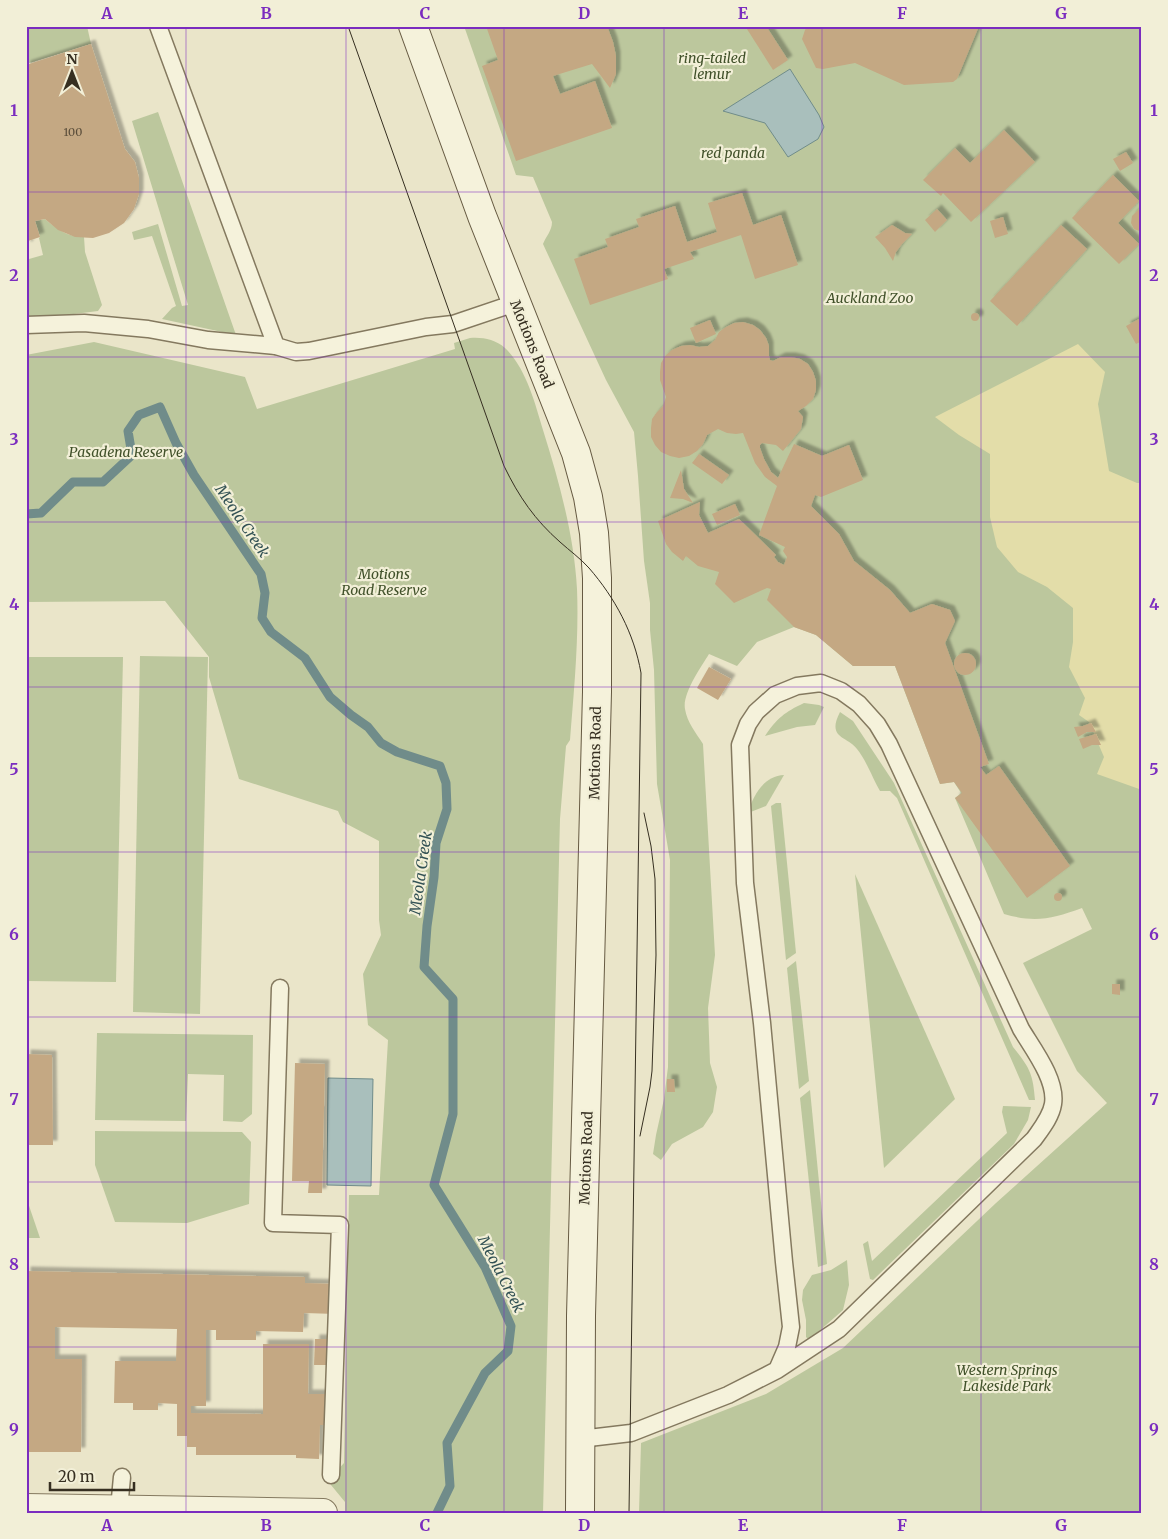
<svg xmlns="http://www.w3.org/2000/svg" width="1168" height="1539" viewBox="0 0 1168 1539" font-family="Merriweather,serif">
<style>
.green{fill:#bcc79d}
.sand{fill:#e3dda9}
.water{fill:#a9bfbc;stroke:#708c8a}
.lines{fill:none;stroke-linecap:round;stroke-linejoin:round}
.stream{stroke:#708c8a;stroke-width:9}
.building{fill:#c4a883;filter:url(#shadow)}
.service-casing{stroke:#84795f;stroke-width:19}
.minor-casing{stroke:#84795f;stroke-width:30}
.secondary-casing{stroke:#665a42;stroke-width:30}
.service{stroke:#f5f2db;stroke-width:16}
.minor{stroke:#f5f2db;stroke-width:28}
.secondary{stroke:#f5f2db;stroke-width:28}
.tram{stroke:#362f21;stroke-width:1}
.grid{fill:none;stroke:#7b2cbf;stroke-width:1;stroke-opacity:0.55}
.labels{text-anchor:middle;stroke-width:4.5;stroke-linejoin:round;paint-order:stroke}
.number-label{font-size:11px;fill:#5a4d3a}
.park-label{font-size:14px;font-style:italic;fill:#41512a;stroke:#f2efd7}
.street-label{font-size:14px;fill:#362f21;stroke:#f2efd7}
.water-label{font-size:15px;font-style:italic;fill:#325154;stroke:#f2efd7}
.neatline{fill:none;stroke:#7b2cbf;stroke-width:2}
.grid-label{font-size:16px;text-anchor:middle;font-weight:bold;fill:#7b2cbf}
</style>
<defs>
<filter id="shadow"><feDropShadow dx="4.5" dy="-4.5" stdDeviation="1" flood-color="#0004"/></filter>
</defs>
<rect width="100%" height="100%" fill="#eae5c9"/>
<g class="green">
<path d="M29,26H87L91,44L26,64V27Z"/>
<path d="M464,26H1142V1513H639L641,1443L766,1394L843,1348L996,1203L1107,1103L1077,1071L1023,963L1092,929L1082,908C1052,919 1035,923 1004,914L955,798L961,793L954,782L940,784L895,666H853L816,635L794,627L757,642L737,666L709,654C701,667 682,694 685,709C687,722 696,733 703,744L715,955L708,1008L710,1063L717,1087L713,1112L703,1127L672,1144L661,1160L653,1154L656,1135L664,1099L668,1067L670,860L657,784L654,670L650,630V603L644,561L638,476L634,432L606,380L543,244C546,236 552,231 552,222L533,177L516,175Z"/>
<path d="M158,112L236,335L162,319L172,308L176,306L152,236L134,240L132,232L158,224L182,306L188,305L132,121Z"/>
<path d="M45,219C57,229 67,237 84,237L85,252L102,305L98,311L26,320V250L29,259L43,255L39,238L40,237L35,221Z"/>
<path d="M470,338C482,337 495,339 505,348C526,368 535,403 543,430C559,481 574,535 577,589C579,639 574,690 570,740L566,746L560,819L543,1513H345V1502L331,1485L332,1476L344,1463L349,1195H379L388,1040L368,1025L363,974L381,935L379,920V841L343,822L338,811L239,779L209,677V657L165,601L26,602V355L94,342L245,377L257,409L455,349L454,343Z"/>
<path d="M140,656L208,657L200,1014L133,1012Z"/>
<path d="M26,657H123L116,982L26,981Z"/>
<path d="M804,703L819,705L824,707L815,725L797,727L765,736C777,718 785,712 804,703Z"/>
<path d="M840,712L853,721L894,783L1013,1047C1030,1068 1033,1074 1035,1100H1029L897,798L890,791H880C873,779 866,760 857,749C848,736 826,739 840,712Z"/>
<path d="M784,775L766,806L748,813C753,795 764,776 784,775Z"/>
<path d="M776,803H781L796,953L786,960L771,806Z"/>
<path d="M855,874L955,1099L884,1168Z"/>
<path d="M796,961L809,1081L799,1089L787,968Z"/>
<path d="M97,1033L253,1035L252,1114L242,1122L223,1121L224,1075L188,1074L186,1121L95,1120Z"/>
<path d="M810,1090L827,1264L818,1267L800,1098Z"/>
<path d="M1003,1106L1031,1107L1028,1120L1014,1144L873,1280L870,1279L863,1244L868,1241L872,1261L1007,1133L1002,1112Z"/>
<path d="M95,1131L242,1132L251,1142L249,1204L187,1223L115,1222L95,1165Z"/>
<path d="M26,1197L40,1238H26Z"/>
<path d="M847,1260L849,1285L843,1310L809,1340L806,1337V1320L802,1300L803,1290L812,1275L831,1270Z"/>
</g>
<path class="sand" d="M1078,344L1105,372L1098,404L1109,471L1137,483H1142V790L1097,774L1104,757L1089,722L1079,715L1085,698L1069,667L1073,642V608L1047,587L1018,572L997,547L990,517V454L959,435L935,417Z"/>
<g class="water">
<path d="M790,69L819,115L824,127L818,139L788,157L765,123L723,111Z"/>
<path d="M328,1078L373,1079L371,1186L327,1185Z"/>
</g>
<g class="lines">
<path class="stream" d="M26,514L41,513L73,482H103L132,455L128,431L139,415L160,407L176,443L194,475L261,574L265,593L262,618L271,632L305,658L330,697L351,715L368,727L381,743L397,752L440,766L446,783L447,809L436,843L434,877L427,926L424,967L453,999V1114L434,1185L485,1267L511,1326L508,1351L485,1373L447,1443L450,1486L437,1513"/>
</g>
<g class="building">
<path d="M486,26H607L613,42L616,56V74L610,88L592,64L553,76L560,94L595,81L612,128L516,161L482,66L498,60Z"/>
<path d="M745,26H766L788,60L773,70Z"/>
<path d="M808,26H979L957,79L953,82L904,85L855,63L823,69L816,68L802,39L805,30Z"/>
<path d="M91,44L125,149L135,162L139,178V194L134,209L124,223L109,233L93,238L75,237L58,230L45,219L35,221L40,237L28,241L29,245L26,246V65Z"/>
<path d="M1004,130L1035,162L971,222L943,193L941,196L923,180L955,148L970,163Z"/>
<path d="M1126,152L1133,163L1120,171L1113,159Z"/>
<path d="M1113,175L1139,201L1118,223L1139,244L1119,264L1072,218Z"/>
<path d="M742,193L753,225L781,215L798,265L755,279L741,235L690,252L694,259L664,269L668,279L590,305L574,259L608,247L605,239L639,227L636,219L675,206L687,242L717,232L708,203Z"/>
<path d="M937,209L947,220L935,232L925,220Z"/>
<path d="M1139,209H1142V232L1134,229L1131,223L1132,216Z"/>
<path d="M1003,217L1008,234L995,238L990,221Z"/>
<path d="M892,225L905,233L912,234L902,244L896,252L893,261L885,248L875,237Z"/>
<path d="M1061,225L1087,249L1017,326L990,301Z"/>
<circle cx="975" cy="317" r="4"/>
<path d="M1142,315V341L1136,344L1126,326L1139,319Z"/>
<path d="M710,320L716,334L696,343L690,328Z"/>
<path d="M743,322L753,325L760,330L766,338L769,346V356L770,360L773,361L781,357H791L800,359L808,364L813,372L816,381V390L813,399L806,406L798,411L803,417L801,429L783,451L776,445L762,443L760,445V448L764,459L771,472L778,478L794,444L822,456L849,445L863,480L821,497L815,495L811,506L839,534L854,561L890,590L910,613L932,604L950,610L955,621L945,643L989,764L980,767L986,775L999,766L1070,866L1027,898L955,798L962,793L954,782L940,784L895,666H853L816,635L794,627L767,600L771,589L767,588L734,603L715,584L719,572L698,566L686,556L683,561L672,552L666,544L658,521L700,502L699,515L708,533L739,519L776,555L774,557L778,562L784,565L787,557L783,551L785,547L759,535L777,486L765,477L755,463L743,433L736,434L727,433L718,429L707,435L703,444L697,451L689,456L679,458L670,456L661,452L655,445L651,437V428L652,419L657,412L663,406L666,397L660,380V372L661,363L666,355L672,350L681,346L690,345L699,347L708,346L715,340L719,332L726,327L734,323Z"/>
<path d="M699,454L729,475L722,484L692,463Z"/>
<path d="M681,470L684,489L693,503L683,499L670,498Z"/>
<path d="M735,504L740,515L717,525L712,514Z"/>
<circle cx="965" cy="664" r="11"/>
<path d="M709,667L731,679L718,700L697,688Z"/>
<path d="M1091,723L1096,732H1087L1078,737L1074,727L1083,726Z"/>
<path d="M1096,734L1101,745H1092L1083,749L1079,739Z"/>
<circle cx="1058" cy="897" r="4"/>
<path d="M1112,984H1120V995L1112,994Z"/>
<path d="M26,1054L52,1055L53,1145H26Z"/>
<path d="M295,1063L325,1064L322,1193H308L309,1181H292Z"/>
<path d="M667,1079H674L675,1092H667Z"/>
<path d="M26,1271L305,1277V1283L337,1284L336,1314L304,1313L303,1332L256,1331V1340H216V1330H206V1406H191V1413L263,1414V1344H309L308,1394H328V1425H320L319,1459L296,1458V1455H196V1447H187V1436H177V1404L158,1403V1410H133V1403H114L115,1361H176L177,1329L55,1327V1359H82L81,1452H26Z"/>
<path d="M315,1339H335L334,1365H314Z"/>
</g>
<g class="lines">
<defs>
<g id="service">
<path d="M158,26L276,346L296,352L309,351L426,327L453,324L515,303"/>
<path d="M26,325L84,323L148,329L208,340L276,346"/>
<path d="M280,988L273,1223L340,1225L331,1475"/>
<path d="M580,1439L631,1433L728,1395L777,1370L839,1329L1034,1139C1041,1129 1051,1117 1053,1104C1057,1080 1033,1049 1021,1029L889,744L877,724L859,704L841,691L821,683L797,686L775,695L756,712L748,724L740,745L745,883L762,1023L784,1262L791,1327L787,1347L777,1370"/>
<path d="M119,1509L122,1477"/>
</g>
<path id="minor" d="M26,1508L323,1513"/>
<path id="secondary" d="M413,26L482,216L576,453L588,497L594,533L597,578V692L581,1316L580,1513"/>
</defs>
<use href="#service" class="service-casing"/>
<use href="#minor" class="minor-casing"/>
<use href="#secondary" class="secondary-casing"/>
<use href="#service" class="service"/>
<use href="#minor" class="minor"/>
<use href="#secondary" class="secondary"/>
<g class="tram">
<path d="M348,26L504,466C519,497 535,520 560,542C570,551 580,558 589,568C615,598 634,633 641,673L629,1513"/>
<path d="M640,1136L650,1087L652,1071L656,955L655,879L651,846L644,813"/>
</g>
</g>
<path class="grid" d="M186,26V1513M346,26V1513M504,26V1513M664,26V1513M822,26V1513M981,26V1513M26,192H1142M26,357H1142M26,522H1142M26,687H1142M26,852H1142M26,1017H1142M26,1182H1142M26,1347H1142"/>
<g class="labels">
<g class="number-label">
<text x="73" y="136">100</text>
</g>
<g class="park-label">
<text x="712" y="63">ring-tailed<tspan x="712" dy="16">lemur</tspan></text>
<text x="733" y="158">red panda</text>
<text x="870" y="303">Auckland Zoo</text>
<text x="126" y="457">Pasadena Reserve</text>
<text x="384" y="579">Motions<tspan x="384" dy="16">Road Reserve</tspan></text>
<text x="1007" y="1375">Western Springs<tspan x="1007" dy="16">Lakeside Park</tspan></text>
</g>
<g class="street-label">
<text transform="translate(532 344) rotate(68)" y="5">Motions Road</text>
<text transform="translate(595 753) rotate(-89)" y="5">Motions Road</text>
<text transform="translate(586 1158) rotate(-88)" y="5">Motions Road</text>
</g>
<g class="water-label">
<text transform="translate(242 521) rotate(56)" y="5">Meola Creek</text>
<text transform="translate(421 873) rotate(-82)" y="5">Meola Creek</text>
<text transform="translate(501 1274) rotate(63)" y="5">Meola Creek</text>
</g>
</g>
<rect width="1168" height="1539" fill="none" stroke="#f2efd7" stroke-width="55"/>
<g transform="translate(72 72)" stroke="#f2efd7" stroke-width="4" paint-order="stroke">
<path d="M0-4L9 19L0 12L-9 19Z" fill="#362f21"/>
<text y="-8" font-size="14" font-weight="bold" text-anchor="middle" fill="#362f21">N</text>
</g>
<path d="M50 1482v8h84v-8" fill="none" stroke="#362f21" stroke-width="2.5"/>
<text x="58" y="1482" font-size="15" fill="#362f21" stroke="#f2efd7" stroke-width="4" paint-order="stroke">20 m</text>
<rect x="28" y="28" width="1112" height="1484" class="neatline"/>
<g class="grid-label">
<text x="107" y="19">A</text>
<text x="266" y="19">B</text>
<text x="425" y="19">C</text>
<text x="584" y="19">D</text>
<text x="743" y="19">E</text>
<text x="902" y="19">F</text>
<text x="1061" y="19">G</text>
<text x="14" y="116">1</text>
<text x="1154" y="116">1</text>
<text x="14" y="281">2</text>
<text x="1154" y="281">2</text>
<text x="14" y="445">3</text>
<text x="1154" y="445">3</text>
<text x="14" y="610">4</text>
<text x="1154" y="610">4</text>
<text x="14" y="775">5</text>
<text x="1154" y="775">5</text>
<text x="14" y="940">6</text>
<text x="1154" y="940">6</text>
<text x="14" y="1105">7</text>
<text x="1154" y="1105">7</text>
<text x="14" y="1270">8</text>
<text x="1154" y="1270">8</text>
<text x="14" y="1435">9</text>
<text x="1154" y="1435">9</text>
<text x="107" y="1531">A</text>
<text x="266" y="1531">B</text>
<text x="425" y="1531">C</text>
<text x="584" y="1531">D</text>
<text x="743" y="1531">E</text>
<text x="902" y="1531">F</text>
<text x="1061" y="1531">G</text>
</g>
</svg>
